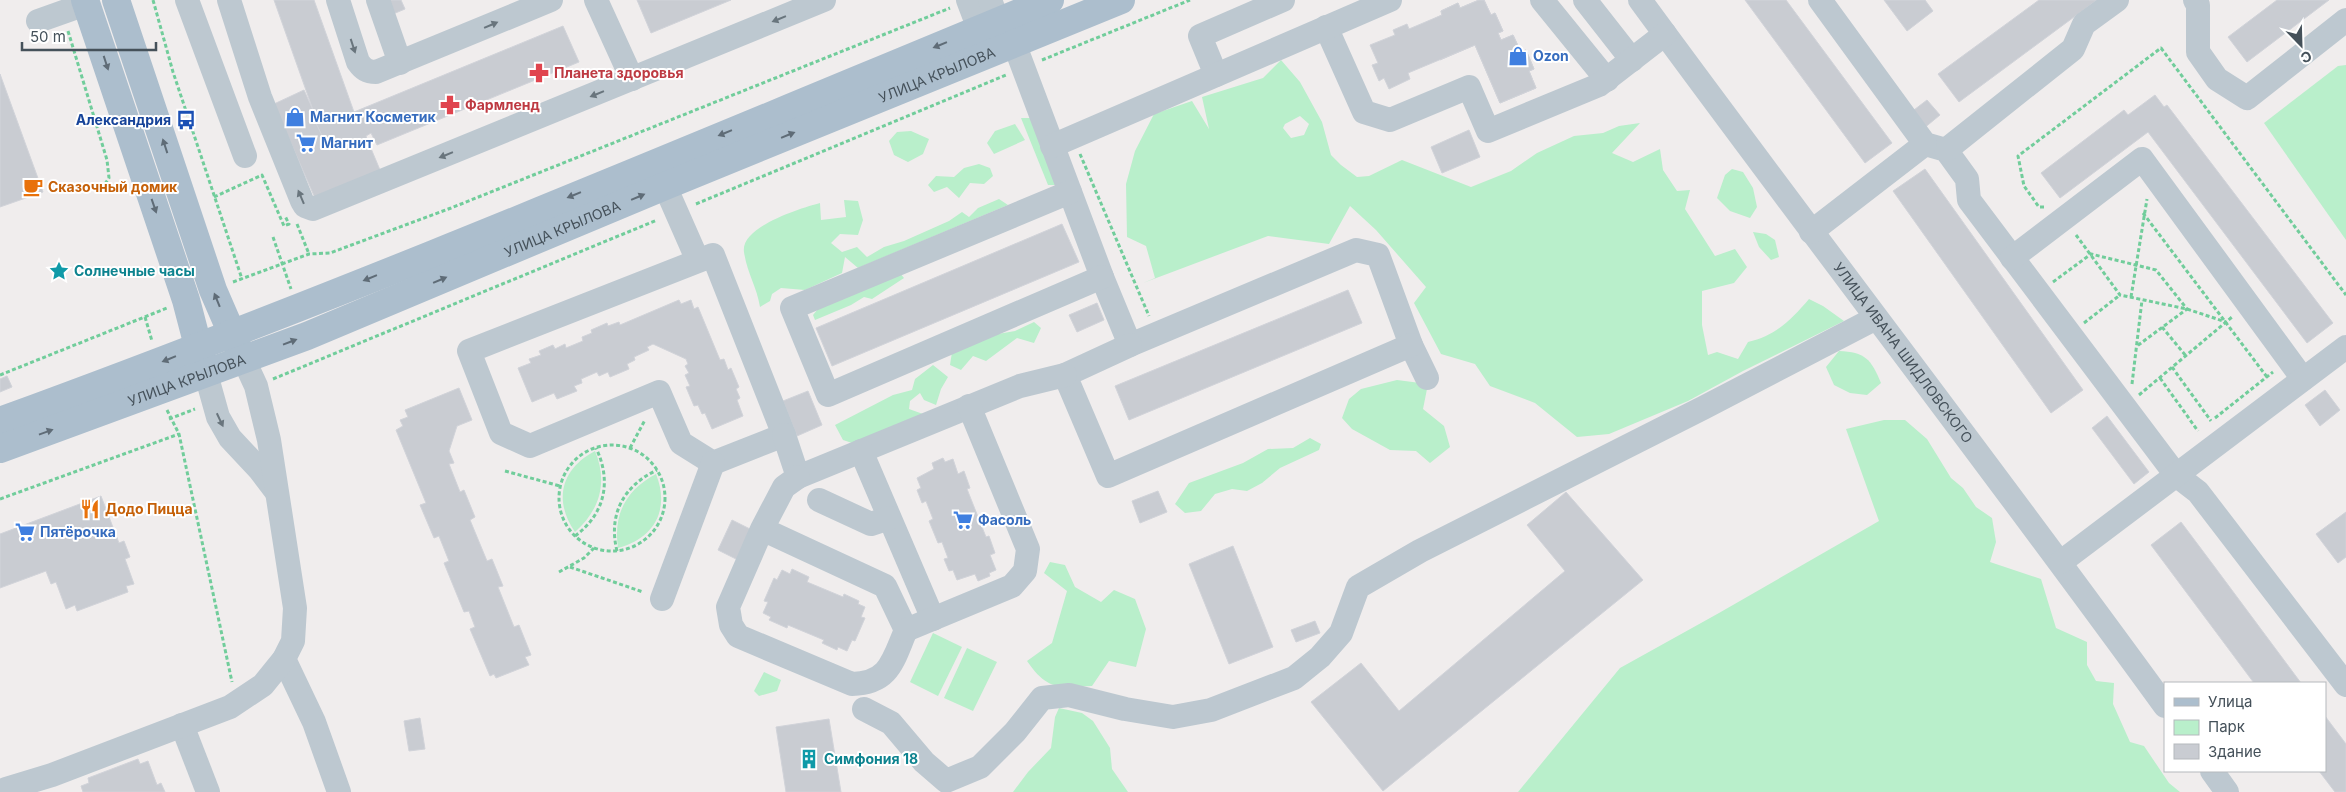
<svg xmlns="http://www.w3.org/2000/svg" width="2346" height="792" viewBox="0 0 2346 792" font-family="Inter,sans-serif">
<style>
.green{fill:#b9efcb;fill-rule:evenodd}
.building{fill:#c9ccd2;stroke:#d1d3d9}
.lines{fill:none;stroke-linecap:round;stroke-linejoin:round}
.path{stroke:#71cd9b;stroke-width:3;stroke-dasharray:4 2.5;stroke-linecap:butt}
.minor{stroke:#bdc8d0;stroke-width:24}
.major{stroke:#acbecd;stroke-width:28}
.oneway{fill:#69757d}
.oneway2{fill:#5f6c77}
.labels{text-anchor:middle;stroke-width:4;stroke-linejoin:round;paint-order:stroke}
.shop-label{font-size:14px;font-weight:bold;fill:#366cbe;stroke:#fff;text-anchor:start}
.health-label{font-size:14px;font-weight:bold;fill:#be3a42;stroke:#fff;text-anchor:start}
.street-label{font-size:14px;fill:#45515a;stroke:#fff}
.transit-label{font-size:14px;font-weight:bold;fill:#164399;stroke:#fff;text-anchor:end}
.food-label{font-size:14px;font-weight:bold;fill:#c56008;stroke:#fff;text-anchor:start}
.culture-label{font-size:14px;font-weight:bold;fill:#0d838f;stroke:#fff;text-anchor:start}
</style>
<rect width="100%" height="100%" fill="#f0eded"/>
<g class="green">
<path d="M1281,60L1300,82L1322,122L1331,155L1341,165L1357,177L1369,176L1402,160L1471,187L1511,171L1537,153L1574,136L1603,133L1619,126L1640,123L1612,153L1633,162L1660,149L1663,170L1677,191L1690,190L1685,209L1715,256L1735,249L1747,267L1734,283L1702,291V325L1708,355L1717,352L1738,359L1748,342C1775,336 1791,320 1809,299L1823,306L1844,321L1743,371L1688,401L1609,434L1577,437L1535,403L1490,386L1475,364L1441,354L1414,303L1426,287L1376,230L1350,206L1329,244L1268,236L1143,283L1155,278L1146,246L1127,237L1126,184L1135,151L1154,114L1192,101L1209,129L1202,97L1263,78ZM1300,116L1309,124L1304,135L1291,138L1283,128L1285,124Z"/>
<path d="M2346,65V240L2264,123L2338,66Z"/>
<path d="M1021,118H1031L1057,185H1048Z"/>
<path d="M1015,124L1025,140L994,154L987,143L995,131Z"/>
<path d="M911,131L929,139L923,154L908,162L894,155L889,141L897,132Z"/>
<path d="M979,164L990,168L993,176L984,184L970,183L959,198L947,187L934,192L928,185L936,176L954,177L964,168Z"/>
<path d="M1732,169L1743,172L1753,188L1757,207L1750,218L1730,211L1717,198L1725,175Z"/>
<path d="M999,199L1008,205L858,268L845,257L842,273L805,290L781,288L772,294L770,301L760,307C757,287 747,273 744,252C740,227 801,208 820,203L821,220L846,217L844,200L858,201L863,220L858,235L840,234L831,243L842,252L857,247L867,257L884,247L904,241L949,221L962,212L969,217L978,208Z"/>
<path d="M1753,232L1766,234L1775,240L1779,257L1771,260L1759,247Z"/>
<path d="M899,272L904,278L872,299L864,297L851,305L815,320L813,315L823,303Z"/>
<path d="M1034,322L1041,328L1034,343L1017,338L986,361L973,356L961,370L950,365L952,352L992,335L1015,331Z"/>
<path d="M1839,351C1865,352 1871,359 1881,383L1867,395L1850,393L1834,385L1826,367Z"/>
<path d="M933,365L948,377L941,389L936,405L924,400L920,393L910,401L909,409L923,414L852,443L843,440L835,425L893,395L912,390L915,379Z"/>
<path d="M1397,380L1428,384L1423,409L1444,426L1450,447L1430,463L1416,451L1390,450L1352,429L1342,418L1349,399L1361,389Z"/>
<path d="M1884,420H1905L1927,439L1951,478L1963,488L1976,507L1992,518L1996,542L1990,562L2041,579L2056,628L2087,642V665L2096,681L2114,683L2113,704L2130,742L2144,746L2169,783L2180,792H1518L1620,668L1719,613L1879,521L1846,429Z"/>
<path d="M1310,438L1321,444L1319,450L1280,468L1262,483L1247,491L1232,489L1215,494L1201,511L1185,513L1175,504L1189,483L1243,463L1268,449L1293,448Z"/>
<path d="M595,451C608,482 600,510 575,532C553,500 561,469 595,451Z"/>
<path d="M656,474C670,509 655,538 618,548C613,514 626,490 656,474Z"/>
<path d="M1050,562L1065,565L1075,587L1101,602L1114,590L1135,599L1146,629L1136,667L1109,661L1092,686C1058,688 1047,690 1027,661L1052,643L1067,591L1044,573Z"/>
<path d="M933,633L962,647L938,696L910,682Z"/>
<path d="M967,648L997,662L973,711L944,698Z"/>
<path d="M764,672L781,680L777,691L759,696L754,691Z"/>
<path d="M1059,708L1082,713L1093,721L1110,748L1112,769L1128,792H1013L1028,772L1051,748L1055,717Z"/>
</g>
<g class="building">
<path d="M274,0H314L354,112L563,26L579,62L377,145L371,133L366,136L367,139L350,146L348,142L329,150L310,111L313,110Z"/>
<path d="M387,0H401L405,9L393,14Z"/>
<path d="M637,0H731L651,33Z"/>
<path d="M1479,0H1484L1491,15L1495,13L1503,31L1498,33L1501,40L1513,35L1521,52L1526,50L1534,69L1529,71L1536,88L1500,103L1475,45L1440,60L1425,23L1442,15L1441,11L1458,3L1460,8Z"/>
<path d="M1479,0H1484L1491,15L1495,13L1503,31L1498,33L1501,40L1513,35L1521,52L1526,50L1534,69L1529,71L1536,88L1500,103L1475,45L1408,73L1410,79L1389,89L1384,78L1379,81L1372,65L1378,63L1370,45L1395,35L1393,30L1407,24L1409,29L1442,15L1441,11L1458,3L1460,8Z"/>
<path d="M1745,0H1786L1892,143L1865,163Z"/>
<path d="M1884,0H1925L1933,11L1907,31Z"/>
<path d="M2039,0H2097L1959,102L1938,74Z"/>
<path d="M2277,0H2329L2247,62L2228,37Z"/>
<path d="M0,74L43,192L0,207Z"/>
<path d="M304,90L313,110L310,111L329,150L348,142L350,146L367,139L380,170L315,198L274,104Z"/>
<path d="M2155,95L2164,107L2167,105L2333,323L2307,343L2148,132L2060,198L2041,173L2124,110L2128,115Z"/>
<path d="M1927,100L1940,115L1923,129L1910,113Z"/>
<path d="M1469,130L1480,157L1442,173L1431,147Z"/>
<path d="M1925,169L2083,390L2051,413L1893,191Z"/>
<path d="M1062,224L1079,262L832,366L816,328Z"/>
<path d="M1348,290L1362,323L1129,420L1115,386Z"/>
<path d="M679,300L681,304L691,300L694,309L698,307L720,360L724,359L728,370L731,368L739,387L736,389L740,398L737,400L743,416L712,429L705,413L702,414L698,405L694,406L686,387L690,386L685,375L689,373L685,366L688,364L686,359L653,344L647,347L649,350L634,357L635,360L627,364L629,369L610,377L608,372L599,376L597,372L581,379L582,383L574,386L577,391L557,399L554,393L532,402L518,368L531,363L529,359L541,355L539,351L553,345L555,349L565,344L566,348L583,341L582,337L592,333L591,330L607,323L608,326L619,322L620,325Z"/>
<path d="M1097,303L1104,320L1077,332L1069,315Z"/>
<path d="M7,376L12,387L0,392V379Z"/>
<path d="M459,388L472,420L457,426L449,451L454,463L449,464L460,492L464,490L475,517L470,520L487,561L492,559L503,586L498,587L514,627L519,625L531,655L525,657L529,665L496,678L494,674L490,676L470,629L475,627L469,611L464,612L444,563L449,561L439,536L434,538L420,505L426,503L396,430L403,426L400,420L408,417L405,410Z"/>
<path d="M2325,390L2340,410L2320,426L2305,405Z"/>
<path d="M808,391L822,425L797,436L783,401Z"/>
<path d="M2107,416L2149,472L2134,484L2092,428Z"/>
<path d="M943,458L945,462L953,459L958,474L964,471L970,488L967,489L986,537L989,536L995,553L990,555L996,570L989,573L990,576L978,581L975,574L957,580L953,570L949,571L944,559L948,558L942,542L938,543L929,521L933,519L926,501L922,503L917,490L921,488L917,478L934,469L932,463Z"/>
<path d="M1158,491L1167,512L1140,523L1132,501Z"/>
<path d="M1566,492L1643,580L1383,791L1311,702L1361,663L1399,711L1565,571L1527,525Z"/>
<path d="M101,496L119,543L124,541L130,557L125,559L134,584L126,586L128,592L77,611L75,605L66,609L56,582L51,584L46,571L0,588V534Z"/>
<path d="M2346,512V557L2338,563L2316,534Z"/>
<path d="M732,520L756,532L742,562L718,550Z"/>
<path d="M2181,522L2214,566L2301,683H2254L2151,545Z"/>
<path d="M1233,546L1273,647L1229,664L1189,564Z"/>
<path d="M792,569L809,577L807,582L843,597L844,594L859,601L858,604L865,607L861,617L865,618L855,641L852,640L847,651L838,647L837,650L822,643L824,640L788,625L787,628L769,620L771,617L763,613L768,602L764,601L774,578L777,580L782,570L790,574Z"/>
<path d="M1315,621L1320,633L1296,642L1291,630Z"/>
<path d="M2325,716L2346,744V792H2335L2319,771H2325Z"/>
<path d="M420,718L425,749L409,751L404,721Z"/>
<path d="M829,719L841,792H786L776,727Z"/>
<path d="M138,759L140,764L148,761L157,785L161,783L165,792H83L81,786L89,783L88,778Z"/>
</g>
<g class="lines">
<g class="path">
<path d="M153,0L173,72L242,279"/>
<path d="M68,31L107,160L109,178L102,188"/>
<path d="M1042,60L1190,0"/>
<path d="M1080,154L1149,316"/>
<path d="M214,197L262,175L284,226L289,224L285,216"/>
<path d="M696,204L1006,75"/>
<path d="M2044,207H2039L2024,186L2018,156L2161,48L2346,295"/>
<path d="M2143,213L2267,377"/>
<path d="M297,224L309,254"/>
<path d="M2076,235L2120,295L2187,309L2226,322"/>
<path d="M273,237L291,289"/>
<path d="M233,282L309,254L330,253L451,208L950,8"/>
<path d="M2053,282L2091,254L2156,270L2187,309L2137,346"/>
<path d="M2131,297L2147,199"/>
<path d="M145,317L152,341"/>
<path d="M2084,323L2120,295"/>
<path d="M2162,327L2186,356"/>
<path d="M2172,367L2211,421"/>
<path d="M0,375L167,308"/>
<path d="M2160,378L2198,431"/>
<path d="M273,379L657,220"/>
<path d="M2132,384L2142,300"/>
<path d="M2139,395L2232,317"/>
<path d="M167,410L179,434L232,682"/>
<path d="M2215,418L2273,372"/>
<path d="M169,419L195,409"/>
<circle cx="612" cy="498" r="53"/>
<path d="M630,448L645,420"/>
<path d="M505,471L560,486"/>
<path d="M0,499L179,434"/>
<path d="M575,536C605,514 612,481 596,448"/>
<path d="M617,551C608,515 623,486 657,470"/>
<path d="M570,567L643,592"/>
<path d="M559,572L584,558L594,548"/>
</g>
<g class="minor">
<path d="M187,0L245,156"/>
<path d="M229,0L260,97L302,201L305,206L313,209L824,0"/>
<path d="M338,0L358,62C363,69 367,72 376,72L551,0"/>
<path d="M378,0L400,63"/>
<path d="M596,0L632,79"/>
<path d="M968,0L979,29"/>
<path d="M990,0L998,21"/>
<path d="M1542,0L1607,80"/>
<path d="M1585,0L1632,60"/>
<path id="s1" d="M1640,0C1813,236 1993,469 2165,706"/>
<path d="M1820,0L1925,144L1946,150L1967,179L1969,200L2176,475L2198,492L2346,685"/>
<path d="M2195,0L2198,5V52L2217,79L2247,98L2346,20"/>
<path d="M38,21L86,4"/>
<path d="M1326,27L1364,112L1390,120L1469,87L1488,131L1599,85L1665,34"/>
<path d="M1014,43L1102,277L1130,345L1356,250L1378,255L1411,345L1427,378"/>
<path d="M1216,75L1200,36L1283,0"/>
<path d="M1052,146L1390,0"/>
<path d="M1946,150L2073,49L2084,24L2117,0"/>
<path d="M665,186L698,261L469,351L501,433L530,446L659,392L681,443L713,463L784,435L713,255L698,261"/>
<path d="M1070,192L792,308L828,395L1102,277"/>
<path d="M1811,232L1925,144"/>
<path d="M2012,258L2142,159L2303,379"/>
<path d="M1130,345L1065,375L1108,476L1411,345"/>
<path d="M206,374L218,417L230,438L259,469L275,490"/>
<path d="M784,435L798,477L1020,386L1065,375"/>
<path d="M861,451L933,619"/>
<path d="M819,500L871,524L889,518"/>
<path d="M762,529L885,586L906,630C893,660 890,683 852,684L738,636L731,625L728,607L762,529L784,487L798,477"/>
<path d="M2061,562L2346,347"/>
<path d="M662,599L713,463"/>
<path d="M906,630L1012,586L1025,571L1028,549L969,406"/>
<path d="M284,659L314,722L339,792"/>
<path d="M864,709L891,723L924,762L946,781L980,767L1015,732L1042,698L1069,695L1125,709L1173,717L1211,710L1294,678L1320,657L1341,633L1358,587L1420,551L1703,408L1876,318"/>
<path d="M182,725L208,792"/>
<path d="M2212,771L2227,792"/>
<path d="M6,789L52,775L230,707L263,685L284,659L293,641L295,608L269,440L256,386L244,360"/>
</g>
<g class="major">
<path d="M85,0L186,300L203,365"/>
<path d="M116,0L213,290L239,350"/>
<path d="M0,421C354,292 701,144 1050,0"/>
<path id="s2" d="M0,449L307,336L665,186L1121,0"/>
</g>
</g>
<defs><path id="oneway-solid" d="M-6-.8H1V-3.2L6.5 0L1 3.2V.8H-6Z" transform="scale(1.25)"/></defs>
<g class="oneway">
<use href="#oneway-solid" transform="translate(779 19) rotate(158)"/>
<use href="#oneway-solid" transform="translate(491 25) rotate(-23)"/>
<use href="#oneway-solid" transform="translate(353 46) rotate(72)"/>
<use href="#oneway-solid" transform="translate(597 94) rotate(158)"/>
<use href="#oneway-solid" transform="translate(446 155) rotate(158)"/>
<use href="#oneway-solid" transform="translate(301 197) rotate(-113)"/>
<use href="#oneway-solid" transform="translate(220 420) rotate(65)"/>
</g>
<g class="oneway2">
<use href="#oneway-solid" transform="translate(940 45) rotate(158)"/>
<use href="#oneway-solid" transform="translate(106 63) rotate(72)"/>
<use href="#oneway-solid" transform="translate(725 133) rotate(158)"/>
<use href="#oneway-solid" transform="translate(788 135) rotate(-22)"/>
<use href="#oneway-solid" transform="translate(165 146) rotate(-108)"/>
<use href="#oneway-solid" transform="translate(574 195) rotate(158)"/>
<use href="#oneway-solid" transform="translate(638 197) rotate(-23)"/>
<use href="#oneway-solid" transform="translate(154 206) rotate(71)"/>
<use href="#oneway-solid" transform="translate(370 278) rotate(158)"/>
<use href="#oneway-solid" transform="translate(440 280) rotate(-23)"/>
<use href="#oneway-solid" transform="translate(217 300) rotate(-112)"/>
<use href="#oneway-solid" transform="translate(290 342) rotate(-21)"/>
<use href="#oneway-solid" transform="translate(169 359) rotate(158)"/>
<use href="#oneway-solid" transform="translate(46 432) rotate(-20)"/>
</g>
<defs>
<symbol id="shop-bare" viewBox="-9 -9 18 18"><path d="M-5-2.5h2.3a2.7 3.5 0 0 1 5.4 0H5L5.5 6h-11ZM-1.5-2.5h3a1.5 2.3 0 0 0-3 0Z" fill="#3f7fe0" stroke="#fff" stroke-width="2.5" paint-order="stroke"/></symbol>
<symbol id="pharmacy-bare" viewBox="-9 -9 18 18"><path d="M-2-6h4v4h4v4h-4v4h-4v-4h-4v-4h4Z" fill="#e0444e" stroke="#fff" stroke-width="2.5" paint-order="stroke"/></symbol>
<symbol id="bus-bare" viewBox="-9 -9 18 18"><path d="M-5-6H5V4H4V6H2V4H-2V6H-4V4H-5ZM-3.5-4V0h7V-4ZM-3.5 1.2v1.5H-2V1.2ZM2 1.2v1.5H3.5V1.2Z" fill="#1a4fb4" stroke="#fff" stroke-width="2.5" paint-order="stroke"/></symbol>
<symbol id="supermarket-bare" viewBox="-9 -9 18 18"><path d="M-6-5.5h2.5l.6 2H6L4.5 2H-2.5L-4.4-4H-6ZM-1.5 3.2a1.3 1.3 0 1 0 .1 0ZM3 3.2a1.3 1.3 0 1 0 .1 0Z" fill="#3f7fe0" stroke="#fff" stroke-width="2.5" paint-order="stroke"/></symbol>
<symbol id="cafe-bare" viewBox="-9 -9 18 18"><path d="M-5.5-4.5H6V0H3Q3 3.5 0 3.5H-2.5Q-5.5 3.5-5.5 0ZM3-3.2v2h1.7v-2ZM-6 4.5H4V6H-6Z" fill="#e8710a" stroke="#fff" stroke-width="2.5" paint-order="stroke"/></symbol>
<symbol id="sight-bare" viewBox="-9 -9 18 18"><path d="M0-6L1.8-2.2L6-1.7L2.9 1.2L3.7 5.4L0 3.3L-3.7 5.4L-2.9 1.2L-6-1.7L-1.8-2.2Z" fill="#0f9aa8" stroke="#fff" stroke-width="2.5" paint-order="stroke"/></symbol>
<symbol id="restaurant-bare" viewBox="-9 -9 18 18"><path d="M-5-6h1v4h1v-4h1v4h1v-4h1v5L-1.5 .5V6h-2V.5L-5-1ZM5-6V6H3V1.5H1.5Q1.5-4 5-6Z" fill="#e8710a" stroke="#fff" stroke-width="2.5" paint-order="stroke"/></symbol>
<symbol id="building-bare" viewBox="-9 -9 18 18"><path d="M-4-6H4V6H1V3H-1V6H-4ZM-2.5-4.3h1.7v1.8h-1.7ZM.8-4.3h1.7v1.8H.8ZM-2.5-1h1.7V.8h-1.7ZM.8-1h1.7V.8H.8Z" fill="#0f9aa8" stroke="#fff" stroke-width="2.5" paint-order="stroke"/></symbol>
</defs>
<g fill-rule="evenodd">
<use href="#shop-bare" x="1504" y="42" width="28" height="28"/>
<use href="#pharmacy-bare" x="525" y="59" width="28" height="28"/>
<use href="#pharmacy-bare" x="436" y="91" width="28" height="28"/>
<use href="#shop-bare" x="281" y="103" width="28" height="28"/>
<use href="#bus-bare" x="172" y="106" width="28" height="28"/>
<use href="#supermarket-bare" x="292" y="129" width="28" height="28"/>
<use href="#cafe-bare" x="19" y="173" width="28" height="28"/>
<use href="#sight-bare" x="45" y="257" width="28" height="28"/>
<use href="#restaurant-bare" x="76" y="495" width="28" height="28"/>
<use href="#supermarket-bare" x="949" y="506" width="28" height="28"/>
<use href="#supermarket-bare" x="11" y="518" width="28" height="28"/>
<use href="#building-bare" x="795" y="745" width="28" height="28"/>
</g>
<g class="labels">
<g class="shop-label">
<text x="1533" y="61">Ozon</text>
<text x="310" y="122">Магнит Косметик</text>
<text x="321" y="148">Магнит</text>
<text x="978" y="525">Фасоль</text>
<text x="40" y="537">Пятёрочка</text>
</g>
<g class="health-label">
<text x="554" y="78">Планета здоровья</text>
<text x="465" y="110">Фармленд</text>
</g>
<g class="street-label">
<text dy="5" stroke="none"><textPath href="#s2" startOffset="1009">УЛИЦА КРЫЛОВА</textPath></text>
<text dy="5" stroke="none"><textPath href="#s2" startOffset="604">УЛИЦА КРЫЛОВА</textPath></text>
<text dy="5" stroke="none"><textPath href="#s1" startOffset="440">УЛИЦА ИВАНА ШИДЛОВСКОГО</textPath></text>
<text dy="5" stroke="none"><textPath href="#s2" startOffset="199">УЛИЦА КРЫЛОВА</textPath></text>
</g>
<g class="transit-label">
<text x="171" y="125">Александрия</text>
</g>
<g class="food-label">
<text x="48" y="192">Сказочный домик</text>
<text x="105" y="514">Додо Пицца</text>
</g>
<g class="culture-label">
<text x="74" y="276">Солнечные часы</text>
<text x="824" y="764">Симфония 18</text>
</g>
</g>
<rect x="2164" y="682" width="162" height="90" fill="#ffffff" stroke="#b5b9bd"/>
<rect x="2174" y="698" width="25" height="8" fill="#acbecd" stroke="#b5b9bd"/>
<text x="2208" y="707" font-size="15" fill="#45515a">Улица</text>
<rect x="2174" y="720" width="25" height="15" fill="#b9efcb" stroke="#b5b9bd"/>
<text x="2208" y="732" font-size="15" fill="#45515a">Парк</text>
<rect x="2174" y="744" width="25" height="15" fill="#c9ccd2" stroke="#b5b9bd"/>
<text x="2208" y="757" font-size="15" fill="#45515a">Здание</text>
<g transform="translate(2301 45) rotate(157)" stroke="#ffffff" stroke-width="4" paint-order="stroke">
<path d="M0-4L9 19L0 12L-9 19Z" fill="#45515a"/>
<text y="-8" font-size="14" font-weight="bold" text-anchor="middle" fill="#45515a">С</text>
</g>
<path d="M22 42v8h134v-8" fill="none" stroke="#45515a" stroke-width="2.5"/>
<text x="30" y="42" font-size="15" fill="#45515a" stroke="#ffffff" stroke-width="4" paint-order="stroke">50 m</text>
</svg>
